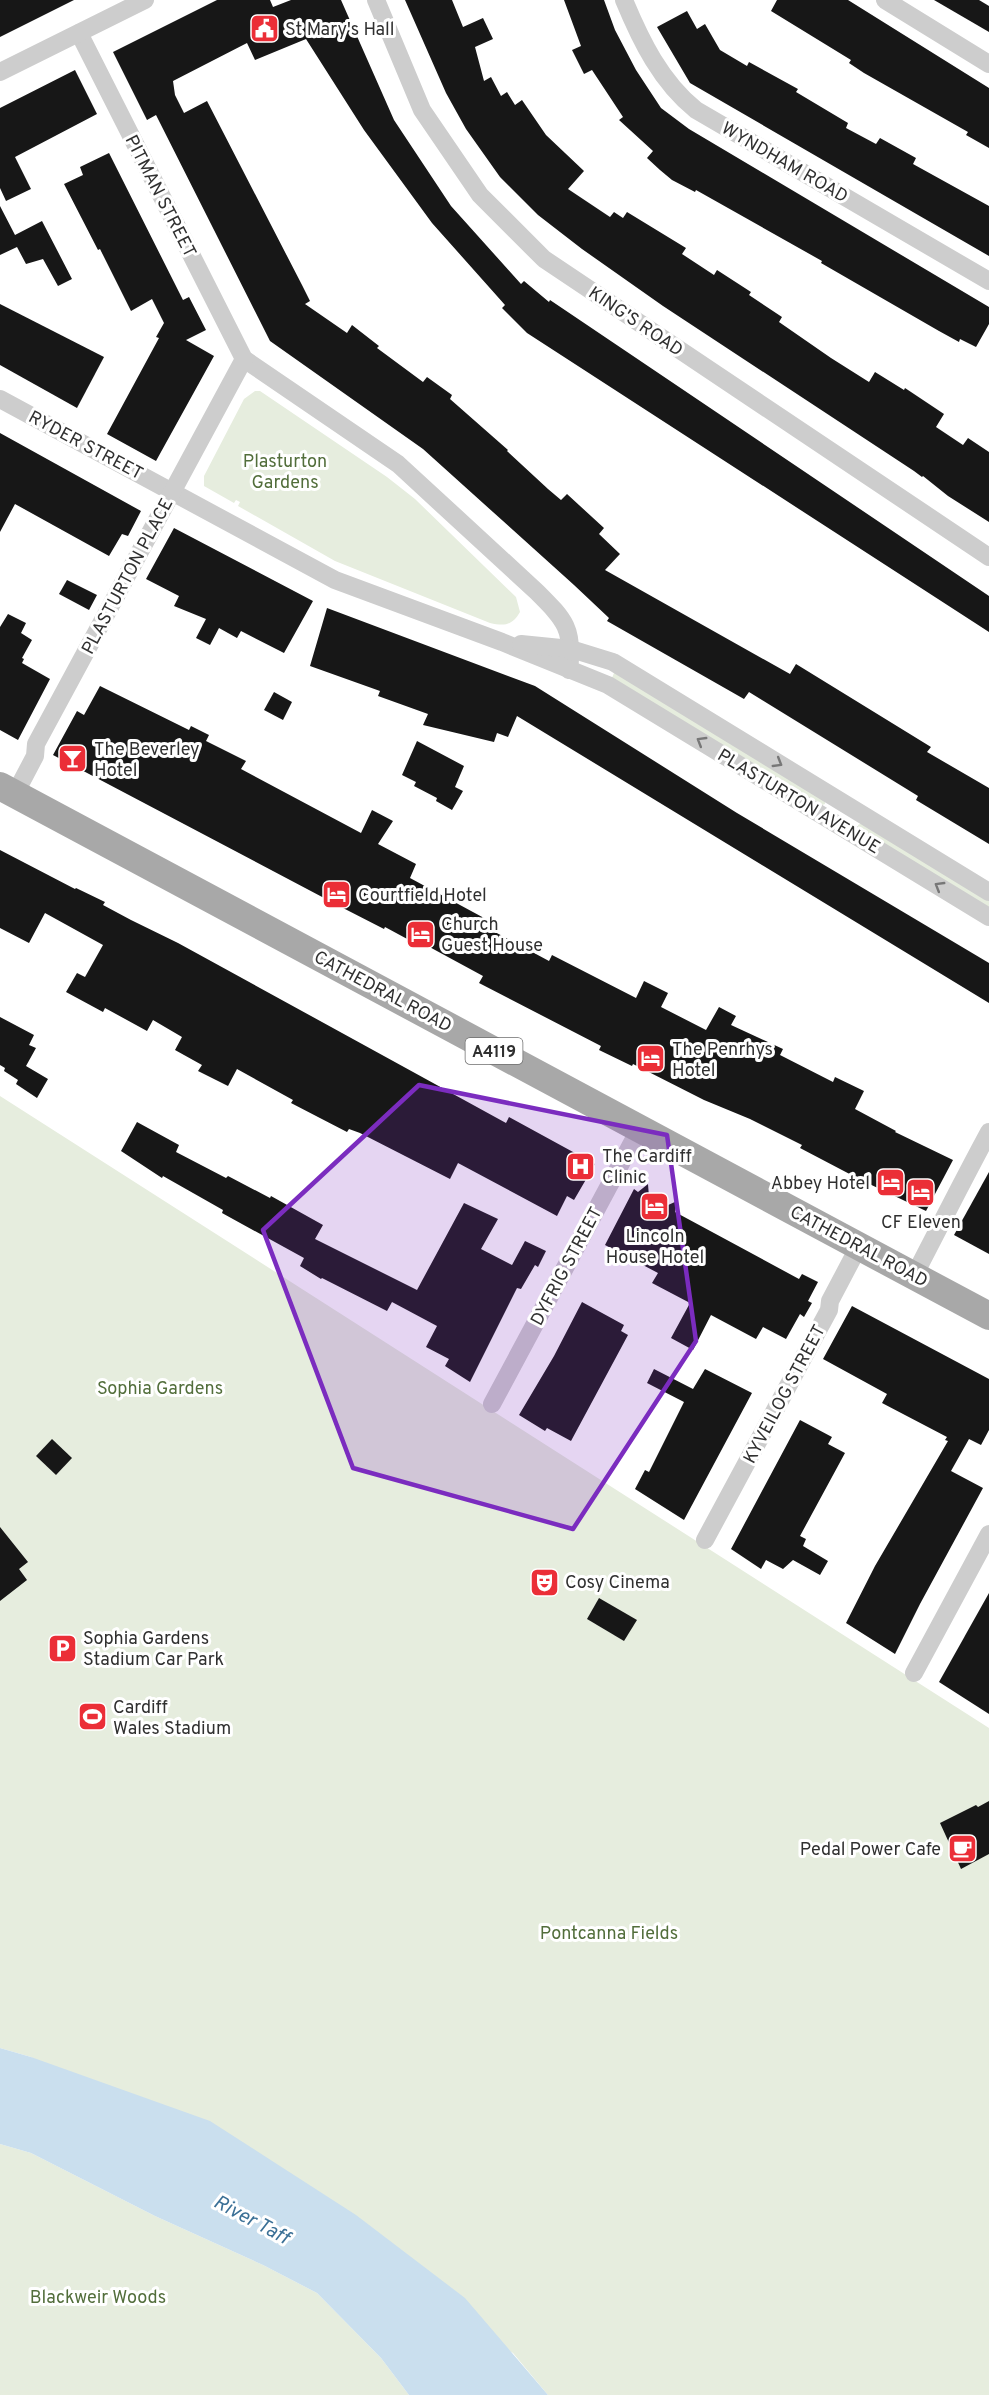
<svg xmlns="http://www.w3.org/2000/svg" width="989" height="2395" viewBox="0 0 989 2395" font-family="Overpass,sans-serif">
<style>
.green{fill:#e6edde}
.water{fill:#cadfee}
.building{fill:#171717}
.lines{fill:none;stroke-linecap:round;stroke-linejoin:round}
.minor{stroke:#cdcdcd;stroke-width:18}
.primary{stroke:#a8a8a8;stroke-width:28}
.oneway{stroke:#777}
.marked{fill:#7b2cbf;fill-opacity:0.2;stroke:#7b2cbf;stroke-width:4.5;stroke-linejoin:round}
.labels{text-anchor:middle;stroke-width:6;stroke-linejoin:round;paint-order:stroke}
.shield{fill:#fff;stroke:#6e6e6e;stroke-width:1.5}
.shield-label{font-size:16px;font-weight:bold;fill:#303030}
.poi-label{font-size:18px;fill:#303030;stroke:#fff;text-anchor:start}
.street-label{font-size:18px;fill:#303030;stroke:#fff}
.park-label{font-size:18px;fill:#526e3b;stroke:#fff}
.water-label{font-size:20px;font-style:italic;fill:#3b7096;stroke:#fff}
</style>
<rect width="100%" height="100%" fill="#fff"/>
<g class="green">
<path d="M255,391H260L387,477L415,499L516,597L520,612C512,626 504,626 490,623L335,561L238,506L240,502L236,500L234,503L204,486V476L244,399Z"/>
<path d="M614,673H617L825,801V804L822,805L612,678Z"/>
<path d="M862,823L989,899V909L858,828V825Z"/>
<path d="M0,1096L989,1728V2395H548L513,2353L31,2057L0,2048Z"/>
<path d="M0,2144L31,2153L155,2216L263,2265L317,2293L381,2358L409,2395H0Z"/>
</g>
<path class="water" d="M0,2048L31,2057L210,2121L356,2215L465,2298L548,2395H409L381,2358L317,2293L263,2265L155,2216L31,2153L0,2144Z"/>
<g class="building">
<path d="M0,0H74L0,37Z"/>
<path d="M217,0H270L273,7L291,0H341L394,120L451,206L521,284L524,281L549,302L550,300L989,596V632L527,333L502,308L505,305L432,223L364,130L306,39L255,60L247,43L173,81L175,95L184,113L207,101L302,285L310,301L305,304L347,333L352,325L379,346L377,348L423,382L427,377L452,395L450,399L508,450L507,451L548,489L561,500L567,494L604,528L599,534L620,554L605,570L790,674L796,664L931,747L927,752L989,788V844L916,800L918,796L749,692L744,699L607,621L609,618L574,585L423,449L270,341L156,115L147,120L113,52Z"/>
<path d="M405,0H452L463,27L483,18L493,39L475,47L484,81L491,77L501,96L507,92L515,105L522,100L546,135L584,171L568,189L610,217L614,212L623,218L627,212L686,248L682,254L714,275L717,270L751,292L749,295L782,317L779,322L831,358L869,382L875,372L904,390L905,388L944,414L936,427L963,445L968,438L989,452V522L948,496L923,476L922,477L914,471L663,306L582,249L538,215L500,177L466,129L446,93Z"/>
<path d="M564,0H604L615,30L636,70L661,108L689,129L989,307V324L976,347L960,339L959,342L939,331L821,263L822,261L696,190L695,192L672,180L660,170L647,158L653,151L619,120L623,117L592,70L584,74L572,50L581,46Z"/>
<path d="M777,0H848L989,88V148L966,135L968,132L864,73L849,63L851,60L771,11Z"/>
<path d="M934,0H979L989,6V32Z"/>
<path d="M687,11L697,29L705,24L720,50L747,66L749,62L798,89L796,92L848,123L846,128L876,144L880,138L916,158L913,164L989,206V256L690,83L657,27Z"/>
<path d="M75,70L97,114L15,157L31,189L6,201L0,188V108Z"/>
<path d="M109,153L183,300L189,297L206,330L186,340L214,356L156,461L107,434L159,338L156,337L164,323L152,299L131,311L100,249L98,250L64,184L83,175L80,167Z"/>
<path d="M0,206L15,235L42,221L72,279L58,286L43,259L26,264L17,247L0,255Z"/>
<path d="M0,304L104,357L77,408L0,365Z"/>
<path d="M0,433L141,511L128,536L122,534L109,556L15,504L0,532Z"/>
<path d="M174,528L313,601L284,653L241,631L237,638L219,628L210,645L196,638L206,619L174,606L179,596L146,579Z"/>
<path d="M67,580L97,595L89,610L59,594Z"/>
<path d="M327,608L535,686L737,813L989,963V1003L517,716L508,737L497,733L494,742L423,725L428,714L378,696L380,691L310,666Z"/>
<path d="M8,614L26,623L21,633L32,640L22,658L24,659L22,663L50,679L18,740L0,730V627Z"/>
<path d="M100,686L189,730L191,726L209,735L206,741L246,761L241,769L361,833L372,810L393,821L378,844L416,864L410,878L497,925L493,931L549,961L552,955L636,998L644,981L668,993L661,1007L706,1030L719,1007L736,1016L731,1025L783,1049L780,1055L833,1082L835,1077L864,1091L855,1109L896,1131L895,1132L953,1160L926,1211L861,1180L800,1148L802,1145L750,1119L704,1100L633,1064L632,1066L599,1050L601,1046L479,983L483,976L424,944L422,947L385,927L384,929L343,908L53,755L77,711L84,715Z"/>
<path d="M274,692L292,702L283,720L264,710Z"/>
<path d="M417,741L464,766L455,787L463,791L452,810L436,801L437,798L414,786L416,782L402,775Z"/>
<path d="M0,850L75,889L76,888L105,902L103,905L131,920L178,943L506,1123L509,1117L595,1164L574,1200L567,1196L557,1216L458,1163L450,1179L360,1133L349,1129L347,1132L318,1117L291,1103L293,1100L237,1069L228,1086L198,1071L202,1065L175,1050L182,1037L153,1020L147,1031L105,1008L103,1012L66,992L77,973L85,977L103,945L45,913L29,943L0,928Z"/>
<path d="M0,1017L34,1035L29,1045L36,1048L26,1066L48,1079L37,1098L16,1084L18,1080L4,1071L5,1068L0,1065Z"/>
<path d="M137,1122L179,1145L176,1152L226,1178L228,1176L270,1198L271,1196L323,1225L315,1239L417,1290L464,1203L498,1219L481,1249L512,1265L525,1241L546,1251L538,1267L535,1265L521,1289L517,1288L470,1382L445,1366L449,1359L426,1347L437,1326L392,1302L387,1311L322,1278L321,1279L300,1266L304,1258L222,1213L223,1210L163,1176L162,1178L121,1151Z"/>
<path d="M989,1172V1254L954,1235Z"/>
<path d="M648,1184L649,1197L666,1206L677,1201L675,1212L799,1279L802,1274L818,1282L808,1301L812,1303L804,1317L800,1314L786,1339L763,1327L756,1339L711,1315L693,1350L671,1338L690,1303L652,1283L658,1273L605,1245L634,1189L638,1192Z"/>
<path d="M582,1302L624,1325L621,1331L628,1335L571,1441L547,1428L545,1431L519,1415L554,1356Z"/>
<path d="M852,1306L989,1379V1430L981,1445L969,1439L951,1471L983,1488L920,1604L895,1654L846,1623L875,1566L948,1441L945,1440L947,1437L882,1403L887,1394L823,1359Z"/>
<path d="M654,1369L693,1389L705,1369L752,1393L684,1520L635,1489L645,1470L649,1472L684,1402L647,1383Z"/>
<path d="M800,1420L832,1437L828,1444L845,1453L800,1536L806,1539L803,1546L828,1561L820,1575L793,1560L783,1569L766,1560L761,1569L731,1549Z"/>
<path d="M52,1439L72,1458L56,1475L36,1456Z"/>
<path d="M0,1527L28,1562L19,1569L27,1580L0,1601Z"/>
<path d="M989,1593V1714L939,1682Z"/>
<path d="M599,1598L637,1620L624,1641L587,1619Z"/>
<path d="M989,1801V1854L961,1869L940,1823L976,1805L978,1807Z"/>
</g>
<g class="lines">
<g class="minor">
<path d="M376,0L422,110L480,195L544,259L989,557"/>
<path d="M624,0C641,41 661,82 696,110L989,281"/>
<path d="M885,0L989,64"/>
<path d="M79,33L244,359L398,464L537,592C565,620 574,629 569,670"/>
<path d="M0,72L145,0"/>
<path d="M0,399L335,580L502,642L608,685L989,917"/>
<path d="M521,644L571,649L613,662L989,892"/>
<path d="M15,794L35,756L36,744L244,359"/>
<path d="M914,1276C939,1228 963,1180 989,1132"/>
<path d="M492,1404L640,1128"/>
<path d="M705,1540L829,1310L830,1301L859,1246"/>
<path d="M914,1673L989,1534"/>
</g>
<path class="primary" d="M0,786L989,1316"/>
</g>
<defs><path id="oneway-chevron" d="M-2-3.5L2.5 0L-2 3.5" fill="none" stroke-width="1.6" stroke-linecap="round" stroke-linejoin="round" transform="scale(1.5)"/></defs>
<g class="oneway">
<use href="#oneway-chevron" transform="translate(701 741) rotate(-149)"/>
<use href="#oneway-chevron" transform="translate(778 763) rotate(31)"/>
<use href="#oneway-chevron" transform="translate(939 886) rotate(-149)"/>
</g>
<path class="marked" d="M419,1085L667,1135L696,1341L573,1529L353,1468L263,1230Z"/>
<defs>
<symbol id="civic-square" viewBox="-11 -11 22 22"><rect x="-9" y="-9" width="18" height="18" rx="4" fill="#eb2e37" stroke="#fff"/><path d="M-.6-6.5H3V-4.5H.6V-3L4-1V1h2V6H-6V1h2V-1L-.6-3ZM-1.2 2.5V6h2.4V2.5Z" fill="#fff"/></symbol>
<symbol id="bar-square" viewBox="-11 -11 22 22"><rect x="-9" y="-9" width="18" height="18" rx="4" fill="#eb2e37" stroke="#fff"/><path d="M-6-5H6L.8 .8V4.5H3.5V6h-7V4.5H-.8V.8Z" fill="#fff"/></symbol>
<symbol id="hotel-square" viewBox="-11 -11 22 22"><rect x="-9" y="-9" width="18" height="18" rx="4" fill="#eb2e37" stroke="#fff"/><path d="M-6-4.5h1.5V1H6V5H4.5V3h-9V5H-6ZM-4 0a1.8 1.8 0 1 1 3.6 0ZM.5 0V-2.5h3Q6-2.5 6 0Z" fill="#fff"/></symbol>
<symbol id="hospital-square" viewBox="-11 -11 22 22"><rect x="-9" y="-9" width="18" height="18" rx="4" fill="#eb2e37" stroke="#fff"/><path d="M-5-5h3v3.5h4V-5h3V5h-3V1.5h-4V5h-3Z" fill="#fff"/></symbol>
<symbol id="theatre-square" viewBox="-11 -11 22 22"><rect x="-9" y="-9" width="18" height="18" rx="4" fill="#eb2e37" stroke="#fff"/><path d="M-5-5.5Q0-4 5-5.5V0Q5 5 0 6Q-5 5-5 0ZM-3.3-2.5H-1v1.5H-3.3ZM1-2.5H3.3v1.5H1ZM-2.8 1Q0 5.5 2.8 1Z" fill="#fff"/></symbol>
<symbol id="parking-square" viewBox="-11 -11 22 22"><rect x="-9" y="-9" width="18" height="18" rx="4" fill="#eb2e37" stroke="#fff"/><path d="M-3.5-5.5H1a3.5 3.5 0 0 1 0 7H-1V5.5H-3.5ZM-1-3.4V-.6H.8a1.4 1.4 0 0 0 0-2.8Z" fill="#fff"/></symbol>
<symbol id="stadium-square" viewBox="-11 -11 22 22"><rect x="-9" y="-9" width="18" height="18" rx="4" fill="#eb2e37" stroke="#fff"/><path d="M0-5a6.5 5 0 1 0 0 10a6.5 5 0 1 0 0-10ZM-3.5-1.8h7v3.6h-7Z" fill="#fff"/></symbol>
<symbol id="cafe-square" viewBox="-11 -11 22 22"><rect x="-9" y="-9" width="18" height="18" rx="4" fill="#eb2e37" stroke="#fff"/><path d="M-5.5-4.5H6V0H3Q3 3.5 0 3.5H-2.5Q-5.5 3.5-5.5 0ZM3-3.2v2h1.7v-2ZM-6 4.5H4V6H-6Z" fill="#fff"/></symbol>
</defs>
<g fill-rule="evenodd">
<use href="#civic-square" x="248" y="12" width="33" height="33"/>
<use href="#bar-square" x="56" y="742" width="33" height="33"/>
<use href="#hotel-square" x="320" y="878" width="33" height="33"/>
<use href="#hotel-square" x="404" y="918" width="33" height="33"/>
<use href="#hotel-square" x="634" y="1042" width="33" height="33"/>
<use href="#hospital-square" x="564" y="1150" width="33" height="33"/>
<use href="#hotel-square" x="874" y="1166" width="33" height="33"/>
<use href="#hotel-square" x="904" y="1176" width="33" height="33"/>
<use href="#hotel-square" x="638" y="1190" width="33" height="33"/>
<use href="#theatre-square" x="528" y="1566" width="33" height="33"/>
<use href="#parking-square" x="46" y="1632" width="33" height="33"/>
<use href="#stadium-square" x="76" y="1700" width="33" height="33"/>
<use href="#cafe-square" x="946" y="1832" width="33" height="33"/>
</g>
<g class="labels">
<rect class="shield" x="465.5" y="1038" width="57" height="26" rx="4.5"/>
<g class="shield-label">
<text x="494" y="1057">A4119</text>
</g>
<g class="poi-label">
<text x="285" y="35">St Mary's Hall</text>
<text x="94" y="755">The Beverley<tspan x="94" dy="21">Hotel</tspan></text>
<text x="358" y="901">Courtfield Hotel</text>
<text x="441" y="930">Church<tspan x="441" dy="21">Guest House</tspan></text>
<text x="672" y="1055">The Penrhys<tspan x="672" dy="21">Hotel</tspan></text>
<text x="602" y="1162">The Cardiff<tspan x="602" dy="21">Clinic</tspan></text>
<text x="870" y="1189" text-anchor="end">Abbey Hotel</text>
<text x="921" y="1228" text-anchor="middle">CF Eleven</text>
<text x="655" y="1242" text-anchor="middle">Lincoln<tspan x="655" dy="21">House Hotel</tspan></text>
<text x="565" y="1588">Cosy Cinema</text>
<text x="83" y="1644">Sophia Gardens<tspan x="83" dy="21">Stadium Car Park</tspan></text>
<text x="113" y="1713">Cardiff<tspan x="113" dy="21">Wales Stadium</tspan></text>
<text x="941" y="1855" text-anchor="end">Pedal Power Cafe</text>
</g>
<g class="street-label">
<text transform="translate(785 162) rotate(30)" y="6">WYNDHAM ROAD</text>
<text transform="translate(161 196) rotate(63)" y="6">PITMAN STREET</text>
<text transform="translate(636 321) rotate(34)" y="6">KING'S ROAD</text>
<text transform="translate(86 445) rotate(28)" y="6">RYDER STREET</text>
<text transform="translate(127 576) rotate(-62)" y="6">PLASTURTON PLACE</text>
<text transform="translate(799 801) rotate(31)" y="6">PLASTURTON AVENUE</text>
<text transform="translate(383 991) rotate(28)" y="6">CATHEDRAL ROAD</text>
<text transform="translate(859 1246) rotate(28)" y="6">CATHEDRAL ROAD</text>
<text transform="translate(566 1266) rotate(-62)" y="6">DYFRIG STREET</text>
<text transform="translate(784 1394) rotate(-62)" y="6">KYVEILOG STREET</text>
</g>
<g class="park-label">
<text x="285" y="467">Plasturton<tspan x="285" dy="21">Gardens</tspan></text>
<text x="160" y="1394">Sophia Gardens</text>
<text x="609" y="1939">Pontcanna Fields</text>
<text x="98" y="2303">Blackweir Woods</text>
</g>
<g class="water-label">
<text transform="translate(252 2219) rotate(28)" y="7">River Taff</text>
</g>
</g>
</svg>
